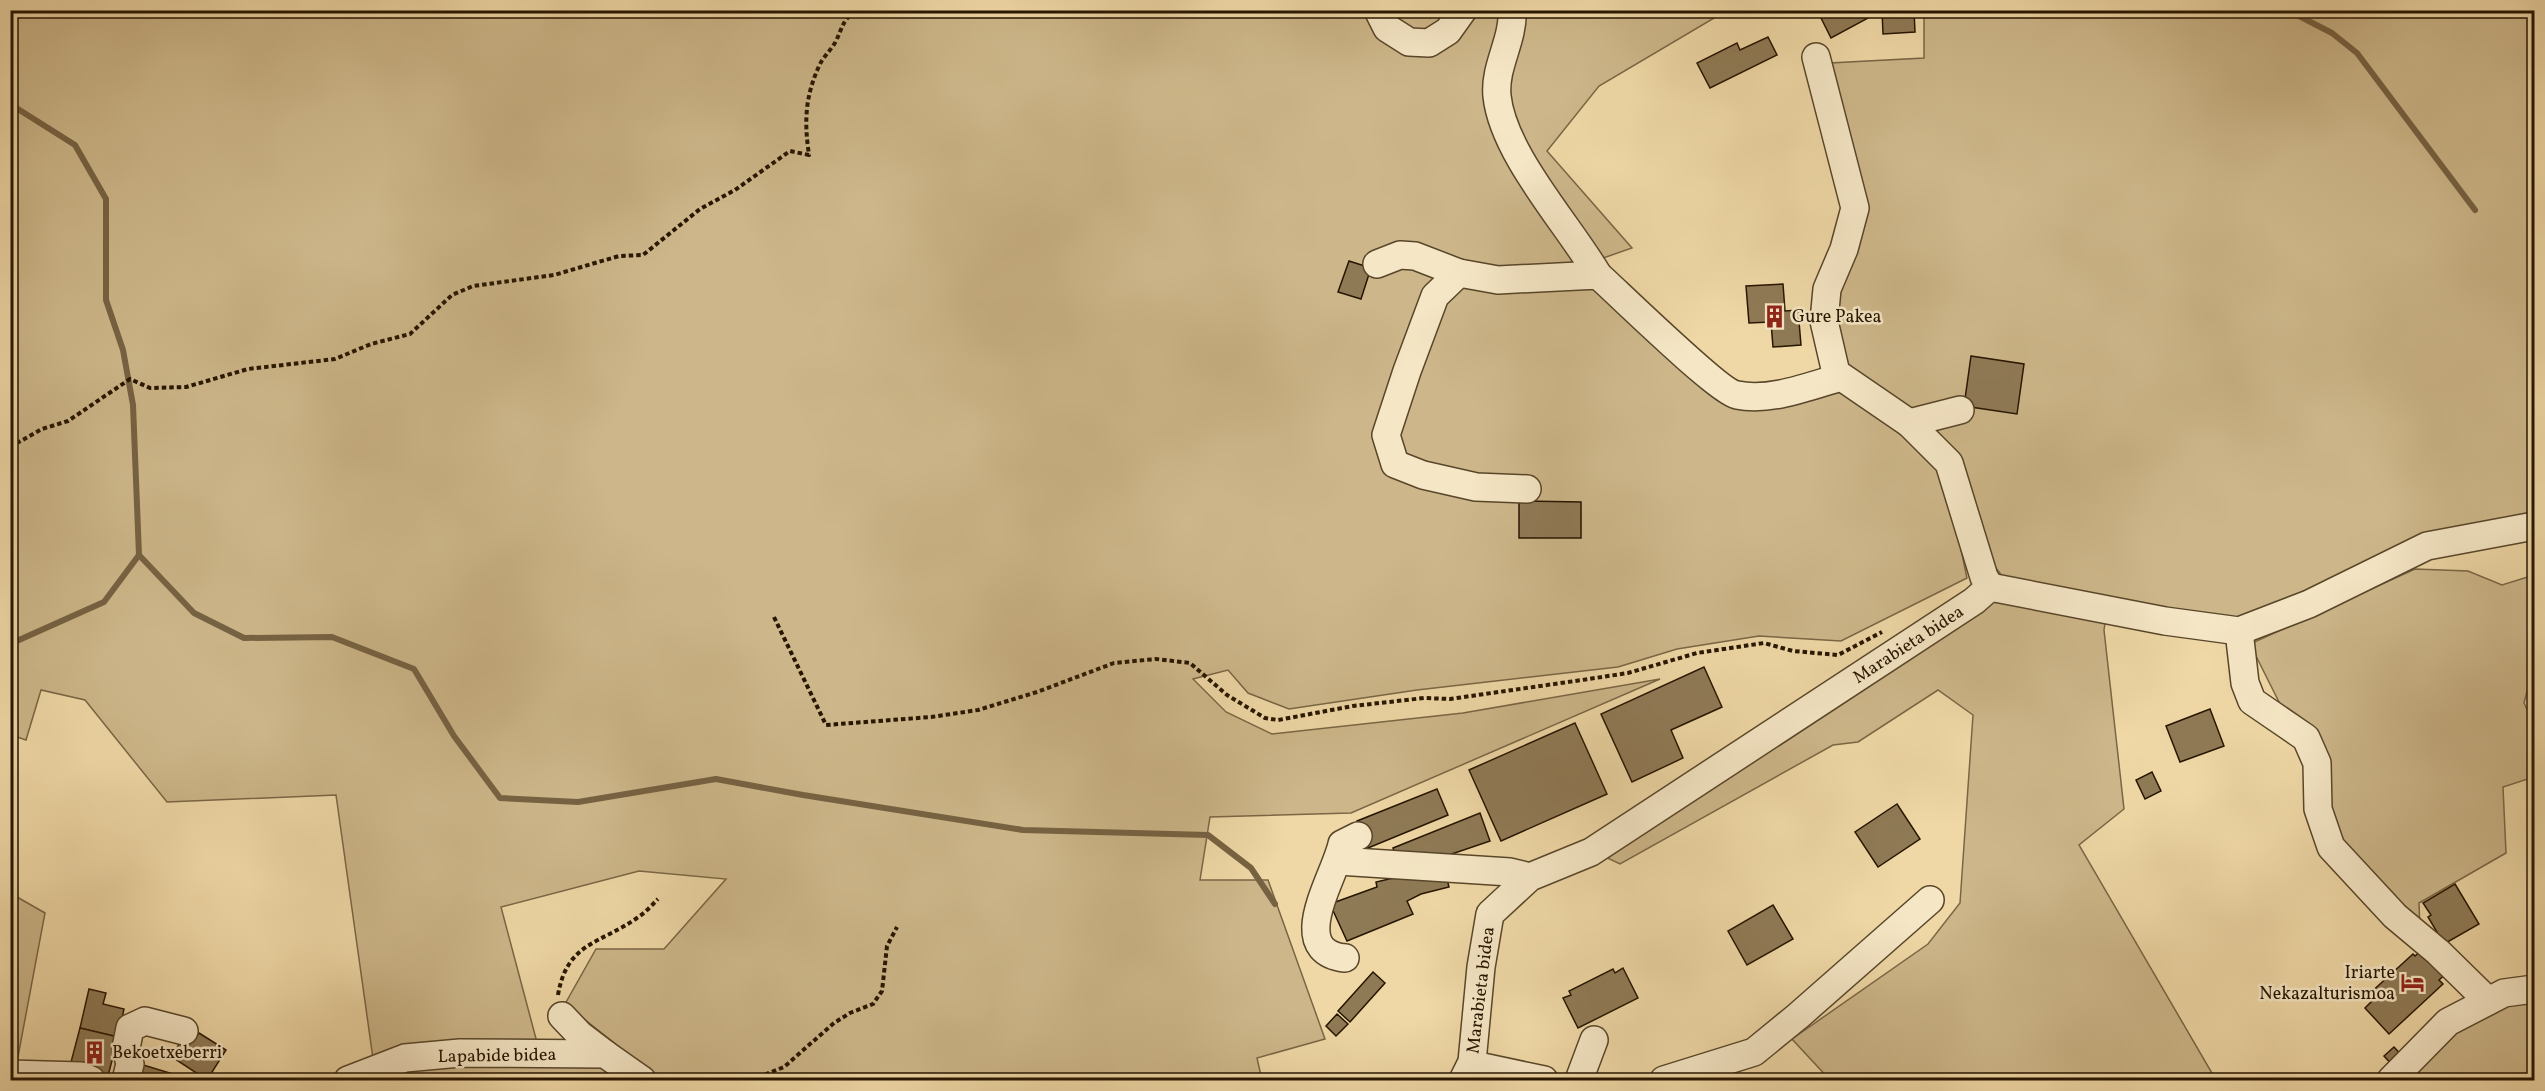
<svg xmlns="http://www.w3.org/2000/svg" width="2545" height="1091" viewBox="0 0 2545 1091" font-family="Vollkorn,serif">
<style>
.green{fill:#cdb78a;stroke:#7a6645;stroke-width:1.5}
.lines{fill:none;stroke-linecap:round;stroke-linejoin:round}
.stream{stroke:#766242;stroke-width:6}
.building{fill:#8f7a56;stroke:#261500;stroke-width:1.5}
.minor-casing{stroke:#58462a;stroke-width:30}
.path{stroke:#261500;stroke-width:4;stroke-dasharray:4.5 3;stroke-linecap:butt}
.minor{stroke:#f5e6c5;stroke-width:27}
.labels{text-anchor:middle;stroke-width:5;stroke-linejoin:round;paint-order:stroke}
.poi-label{font-size:18px;fill:#261500;stroke:#f5e6c5;text-anchor:start}
.street-label{font-size:18px;fill:#261500;stroke:#f5e6c5}
</style>
<rect width="100%" height="100%" fill="#efd8a6"/>
<filter id="stains"><feTurbulence type="fractalNoise" baseFrequency=".00333" numOctaves="4"/><feColorMatrix values="0 0 0 0 .2 0 0 0 0 .09 0 0 0 0 .02 0 0 0 .5 -.17"/></filter>
<radialGradient id="worn" r=".72"><stop offset=".6" stop-color="#630" stop-opacity="0"/><stop offset="1" stop-color="#630" stop-opacity=".3"/></radialGradient>
<g class="green">
<path d="M37,11H1726L1599,86L1547,151L1632,248L1583,265L1716,394L1833,387L1903,430L1945,473L1967,578L1841,641L1759,636L1677,649L1618,667L1417,690L1289,709L1248,693L1228,670L1193,679L1226,712L1272,734L1463,713L1660,679L1351,813L1210,817L1200,880H1268L1325,1039L1257,1058L1262,1080H661L565,1004L596,949H664L726,879L639,871L501,907L543,1065L605,1063L627,1080H376L336,795L167,802L85,700L41,690L26,740L11,735L10,18Z"/>
<path d="M1924,11H2534V523L2238,621L2003,577L1987,557L1959,458L1855,376L1843,358L1832,316L1861,219L1862,182L1830,63L1924,58Z"/>
<path d="M2415,569L2468,571L2502,585L2534,575V665L2524,703L2534,724V777L2503,787L2506,853L2419,903L2420,931L2342,851L2287,718L2250,644Z"/>
<path d="M1993,597L2106,617L2104,630L2124,809L2079,845L2216,1080H1830L1792,1039L1928,944L1960,903L1973,715L1938,690L1858,742L1833,745L1620,864L1601,855Z"/>
<path d="M10,893L45,913L17,1062H10Z"/>
<path d="M2534,1000V1080H2402L2452,1028L2505,1002Z"/>
</g>
<g class="lines">
<g class="stream">
<path d="M2287,10L2332,33L2357,53L2475,210"/>
<path d="M10,104L75,145L106,199V300L123,350L133,405L139,555L104,602L10,644"/>
<path d="M139,555L194,613L244,638L332,637L414,669L454,736L500,798L578,802L716,779L803,795L1023,830L1208,835L1251,868L1275,904"/>
</g>
</g>
<g class="building">
<path d="M1817,10H1867L1870,17L1831,38Z"/>
<path d="M1882,10H1914L1915,32L1883,34Z"/>
<path d="M1768,37L1777,55L1710,88L1697,63L1737,43L1740,50Z"/>
<path d="M1349,261L1371,268L1361,299L1338,292Z"/>
<path d="M1783,284L1785,311L1798,310L1801,345L1773,347L1771,322L1749,323L1746,286Z"/>
<path d="M1971,356L2024,364L2017,414L1964,406Z"/>
<path d="M1519,501L1581,502V538H1519Z"/>
<path d="M1704,667L1722,707L1671,730L1683,758L1632,782L1601,714Z"/>
<path d="M2210,709L2224,746L2180,762L2166,726Z"/>
<path d="M1575,723L1607,794L1501,841L1469,770Z"/>
<path d="M2152,772L2161,791L2145,799L2136,780Z"/>
<path d="M1437,789L1448,815L1368,848L1357,821Z"/>
<path d="M1897,804L1920,839L1878,867L1855,832Z"/>
<path d="M1480,813L1490,841L1443,857L1397,862L1393,848Z"/>
<path d="M1445,871L1449,887L1421,894L1407,901L1413,914L1347,941L1330,904L1377,887L1376,882L1419,872Z"/>
<path d="M2455,884L2479,924L2444,944L2428,917L2431,915L2423,903Z"/>
<path d="M1773,905L1793,939L1747,965L1728,931Z"/>
<path d="M2425,947L2448,972L2439,980L2443,984L2389,1034L2365,1008L2373,1000L2368,995L2413,954L2415,956Z"/>
<path d="M1623,968L1638,998L1578,1028L1563,998L1571,995L1569,991L1613,969L1615,973Z"/>
<path d="M1373,972L1385,983L1350,1022L1338,1011Z"/>
<path d="M89,989L106,993L103,1004L124,1009L118,1037L80,1028Z"/>
<path d="M1337,1014L1348,1024L1336,1036L1326,1026Z"/>
<path d="M80,1028L118,1037L108,1076L70,1066Z"/>
<path d="M199,1033L226,1050L207,1080L172,1057L184,1035L194,1040Z"/>
<path d="M2394,1047L2405,1059L2395,1068L2384,1056Z"/>
<path d="M140,1064L173,1074L171,1080H144L136,1078Z"/>
</g>
<g class="lines">
<defs>
<g id="minor">
<path d="M1378,10L1387,28L1409,42L1429,43L1448,31L1463,10"/>
<path d="M1512,10C1514,40 1494,66 1497,96C1503,154 1568,224 1598,275"/>
<path d="M1816,57L1855,208L1844,249L1827,289L1824,321L1836,373L1909,423L1949,463L1984,577L1990,587"/>
<path d="M1377,264L1400,255L1415,256L1459,273L1498,280L1598,275C1619,294 1719,392 1737,395C1770,402 1810,386 1841,377"/>
<path d="M1459,273L1435,296L1407,371L1386,435L1395,464L1423,475L1476,487L1527,489"/>
<path d="M1909,423L1960,410"/>
<path d="M2239,631L2245,683L2252,701L2306,738L2317,763L2318,809L2331,847L2395,916L2438,952L2488,1001"/>
<path d="M1338,861L1510,872L1530,877"/>
<path d="M1345,958C1285,951 1335,877 1342,844L1358,836"/>
<path d="M562,1016L580,1035L605,1054"/>
<path d="M1472,1062L1478,1066L1544,1080"/>
<path d="M10,1074L81,1076L91,1080"/>
<path d="M126,1080L130,1064L126,1048L130,1028L145,1021L184,1031"/>
<path d="M348,1080L405,1058L460,1053L605,1054L642,1080"/>
<path d="M1463,1080L1472,1062L1481,967L1490,914L1530,877L1591,852L1974,601L1990,587L2165,621L2239,631L2309,604L2427,546L2534,526"/>
<path d="M1579,1080L1594,1040"/>
<path d="M1664,1080L1754,1052L1798,1016L1930,900"/>
<path d="M2391,1080L2448,1022L2504,993L2534,989"/>
</g>
</defs>
<use href="#minor" class="minor-casing"/>
<g class="path">
<path d="M10,447L42,429L68,421L130,379L150,388L186,387L248,369L335,359L371,344L410,334L452,295L473,286L554,275L619,256L643,255L700,209L735,190L790,151L809,155C804,121 805,96 820,64C824,56 832,49 836,41C843,26 842,22 855,10"/>
<path d="M774,617L826,725L931,717L978,710L1037,692L1114,663L1156,659L1190,663L1227,695L1265,718L1278,720L1353,706L1424,698L1450,699L1582,680L1628,673L1697,653L1764,643L1793,651L1838,655L1882,632"/>
<path d="M558,995C567,942 600,944 637,918C645,913 652,905 658,899"/>
<path d="M751,1080L784,1067L834,1023L850,1013L873,1004L882,991L887,946L897,927"/>
</g>
<use href="#minor" class="minor"/>
</g>
<defs>
<symbol id="building-bare" viewBox="-9 -9 18 18"><path d="M-4-6H4V6H1V3H-1V6H-4ZM-2.5-4.3h1.7v1.8h-1.7ZM.8-4.3h1.7v1.8H.8ZM-2.5-1h1.7V.8h-1.7ZM.8-1h1.7V.8H.8Z" fill="#8f2418" stroke="#f5e6c5" stroke-width="2.5" paint-order="stroke"/></symbol>
<symbol id="hotel-bare" viewBox="-9 -9 18 18"><path d="M-6-4.5h1.5V1H6V5H4.5V3h-9V5H-6ZM-4 0a1.8 1.8 0 1 1 3.6 0ZM.5 0V-2.5h3Q6-2.5 6 0Z" fill="#8f2418" stroke="#f5e6c5" stroke-width="2.5" paint-order="stroke"/></symbol>
</defs>
<g fill-rule="evenodd">
<use href="#building-bare" x="1758" y="300" width="33" height="33"/>
<use href="#hotel-bare" x="2396" y="966" width="33" height="33"/>
<use href="#building-bare" x="78" y="1036" width="33" height="33"/>
</g>
<g class="labels">
<g class="poi-label">
<text x="1792" y="322">Gure Pakea</text>
<text x="2395" y="978" text-anchor="end">Iriarte<tspan x="2395" dy="21">Nekazalturismoa</tspan></text>
<text x="112" y="1058">Bekoetxeberri</text>
</g>
<g class="street-label">
<text transform="translate(1908 644) rotate(-33)" y="6">Marabieta bidea</text>
<text transform="translate(1480 990) rotate(-83)" y="6">Marabieta bidea</text>
<text transform="translate(497 1055) rotate(-1)" y="6">Lapabide bidea</text>
</g>
</g>
<rect width="2545" height="1091" fill="none" stroke="#efd8a6" stroke-width="36"/>
<rect x="12" y="12" width="2521" height="1067" fill="none" stroke="#261500" stroke-width="3"/>
<rect x="18" y="18" width="2509" height="1055" fill="none" stroke="#261500" stroke-width="1.5"/>
<rect width="100%" height="100%" filter="url(#stains)"/>
<rect width="100%" height="100%" fill="url(#worn)"/>
</svg>
